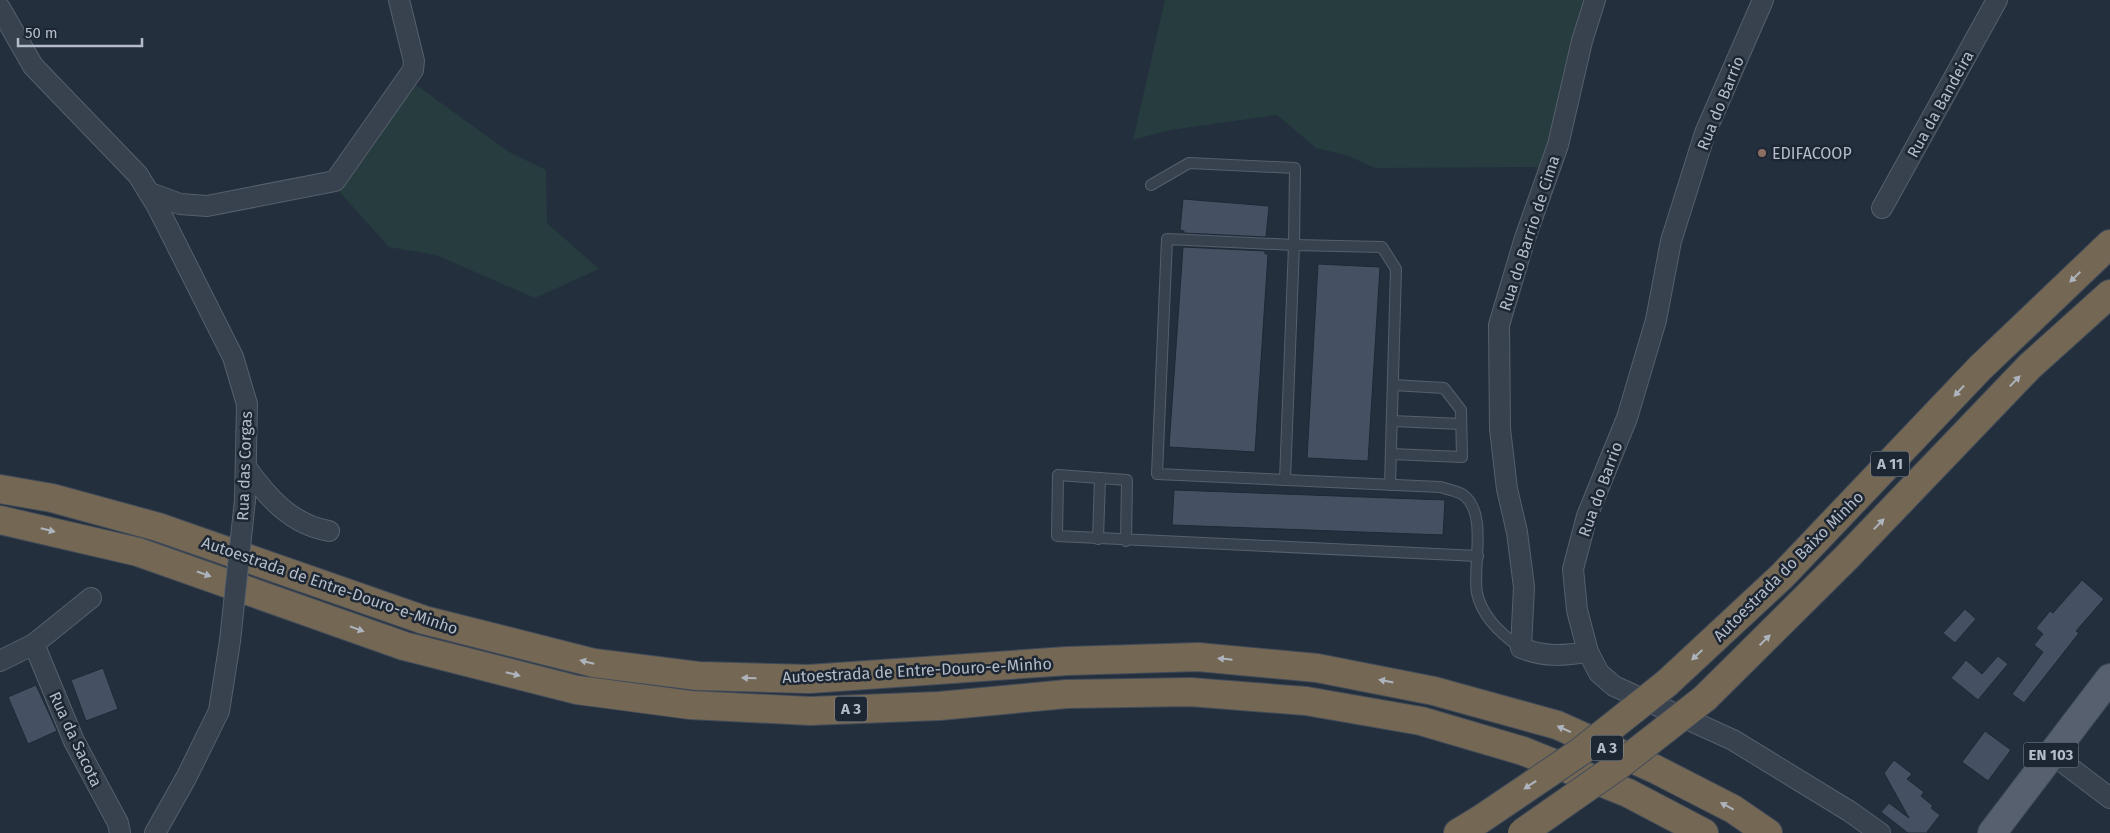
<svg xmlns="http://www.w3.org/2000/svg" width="2110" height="833" viewBox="0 0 2110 833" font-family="'Fira Sans',sans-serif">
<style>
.green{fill:#263c3f}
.building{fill:#455162;stroke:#1f2835}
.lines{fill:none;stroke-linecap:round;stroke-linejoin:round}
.lane-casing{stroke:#565f6c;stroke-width:12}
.street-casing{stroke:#565f6c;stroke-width:22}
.primary-casing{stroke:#414a57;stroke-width:30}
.highway-casing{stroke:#434c59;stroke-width:30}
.lane{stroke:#38414e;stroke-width:10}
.street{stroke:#38414e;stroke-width:20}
.primary{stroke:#56606e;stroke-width:28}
.highway{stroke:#746855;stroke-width:28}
.street-bridge-casing{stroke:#565f6c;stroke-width:22;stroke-linecap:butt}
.highway-bridge-casing{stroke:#434c59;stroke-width:30;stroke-linecap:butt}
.street-bridge{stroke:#38414e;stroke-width:20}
.highway-bridge{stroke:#746855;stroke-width:28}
.oneway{fill:#aeb4bd}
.education-dot{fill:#8d6e63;stroke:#1d2633;stroke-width:2}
.labels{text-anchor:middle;stroke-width:5;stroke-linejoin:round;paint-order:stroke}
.shield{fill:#1d2633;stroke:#878f9c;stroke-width:1}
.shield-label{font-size:15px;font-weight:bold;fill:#b4bcc9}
.street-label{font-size:16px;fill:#b4bcc9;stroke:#1d2633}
.poi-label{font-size:16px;fill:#b4bcc9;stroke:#1d2633;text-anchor:start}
</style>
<rect width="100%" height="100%" fill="#242f3e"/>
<g class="green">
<path d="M1165,0H1587L1547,167L1375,168L1346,155L1316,148L1277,115L1170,130L1133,140Z"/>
<path d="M412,82L509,152L546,170L547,223L599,269L535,298L436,255L389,247L336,188Z"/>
</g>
<g class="building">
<path d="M1183,199L1269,206L1266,237L1184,233V231L1180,230Z"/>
<path d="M1183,247L1265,251V254H1268L1255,452L1169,447Z"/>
<path d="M1318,264L1380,267L1368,461L1307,458Z"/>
<path d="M1174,490L1445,500L1443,535L1172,525Z"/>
<path d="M2082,580L2104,599L2076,631L2079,633L2024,703L2012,694L2043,652L2034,645L2043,634L2036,628L2050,611L2053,613Z"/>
<path d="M1965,609L1976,619L1955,643L1943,633Z"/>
<path d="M1998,656L2008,664L1978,700L1951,678L1966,660L1982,674Z"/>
<path d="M103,668L118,709L86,721L71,680Z"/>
<path d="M36,685L57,731L28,744L8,697Z"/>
<path d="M1985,731L2011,750L1988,781L1962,762Z"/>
<path d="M1894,760L1912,774L1907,779L1924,792L1921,796L1933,806L1931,808L1940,815L1927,832L1929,833H1908L1881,812L1889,803L1909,818L1884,773Z"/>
</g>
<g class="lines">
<defs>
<g id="lane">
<path d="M1151,185L1189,163L1295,168L1294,245L1167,239L1157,474L1440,487C1447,489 1456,491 1462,494C1489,512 1472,566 1477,593C1482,617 1502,635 1521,648"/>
<path d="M1392,421L1461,424"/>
<path d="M1391,454L1462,457L1461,410L1444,388L1393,385"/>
<path d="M1285,480L1294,245L1382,247L1396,269L1390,485"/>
<path d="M1098,539L1100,478"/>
<path d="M1126,541L1127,480L1058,475L1057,536L1478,556"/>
</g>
<g id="street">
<path d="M1763,0L1705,133L1671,241L1656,320L1627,418L1587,516L1573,569L1577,610L1588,652L1599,673L1614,686L1733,740L1849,811L1880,833"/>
<path d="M0,8L33,66L138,175L157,206L233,357L247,404L245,500"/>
<path d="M150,193L180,204L207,206L335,181L413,70L414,61L399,0"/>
<path d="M1882,208L1997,0"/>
<path d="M246,467C267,497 292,525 329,531"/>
<path d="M34,644L74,741L118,823L120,833"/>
<path d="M1588,652C1563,656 1545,657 1521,648L1524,587L1517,532L1507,489L1500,429L1499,325L1525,238L1558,145L1582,41L1595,0"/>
<path d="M0,661L34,644L91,598"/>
<path d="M2052,754L2110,798"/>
<path d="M155,833L186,778L219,711L230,641"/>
</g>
<path id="primary" d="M1992,833L2110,678"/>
<g id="highway">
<path d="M0,489L52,498L158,527L424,620L594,663L698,676L809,679L1067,661L1198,657L1317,668L1434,691L1557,725L1655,769L1733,809L1768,833"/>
<path d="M0,520L138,552L404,646L577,690L690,705L810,711L939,706L1067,694L1190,692L1306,701L1421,721L1523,751L1628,793L1704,833"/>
<path d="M1667,683L1782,576L1980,368L2110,244"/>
<path d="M1705,698L1846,558L2030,366L2110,294"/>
<path d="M1458,833L1481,819"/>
</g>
</defs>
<use href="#lane" class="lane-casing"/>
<use href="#street" class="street-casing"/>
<use href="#primary" class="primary-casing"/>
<use href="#highway" class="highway-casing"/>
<use href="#lane" class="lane"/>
<use href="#street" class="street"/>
<use href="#primary" class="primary"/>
<use href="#highway" class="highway"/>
<defs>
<path id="street-bridge" d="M230,641L245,500"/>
<g id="highway-bridge">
<path d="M1481,819L1580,752L1667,683"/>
<path d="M1522,833L1622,763L1705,698"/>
</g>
</defs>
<use href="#street-bridge" class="street-bridge-casing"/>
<use href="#highway-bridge" class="highway-bridge-casing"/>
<use href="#street-bridge" class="street-bridge"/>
<use href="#highway-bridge" class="highway-bridge"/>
</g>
<defs><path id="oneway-solid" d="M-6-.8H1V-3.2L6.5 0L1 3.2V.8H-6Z" transform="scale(1.25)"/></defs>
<g class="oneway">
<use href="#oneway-solid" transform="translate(2075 277) rotate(136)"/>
<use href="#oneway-solid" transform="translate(2015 381) rotate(-46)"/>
<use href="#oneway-solid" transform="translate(1959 391) rotate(133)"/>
<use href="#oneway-solid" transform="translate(1879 524) rotate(-46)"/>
<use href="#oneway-solid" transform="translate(48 530) rotate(14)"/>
<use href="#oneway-solid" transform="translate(204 574) rotate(19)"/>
<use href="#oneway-solid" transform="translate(357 629) rotate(20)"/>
<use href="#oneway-solid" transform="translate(1765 640) rotate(-44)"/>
<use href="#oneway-solid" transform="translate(1697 655) rotate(137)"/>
<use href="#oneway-solid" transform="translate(1225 659) rotate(-174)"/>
<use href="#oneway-solid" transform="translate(587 662) rotate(-166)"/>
<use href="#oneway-solid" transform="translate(513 674) rotate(14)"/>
<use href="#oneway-solid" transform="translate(749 678) rotate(-178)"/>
<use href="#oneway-solid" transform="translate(1386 681) rotate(-169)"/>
<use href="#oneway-solid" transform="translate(1564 729) rotate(-156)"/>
<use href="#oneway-solid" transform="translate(1530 785) rotate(146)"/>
<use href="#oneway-solid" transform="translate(1727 806) rotate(-152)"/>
</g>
<circle class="education-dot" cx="1762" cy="153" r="5"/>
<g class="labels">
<g class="shield">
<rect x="1871" y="451.5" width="38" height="25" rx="4"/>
<rect x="835" y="696.5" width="32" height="25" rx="4"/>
<rect x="1591" y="735.5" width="32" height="25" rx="4"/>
<rect x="2023.5" y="742.5" width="55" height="25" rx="4"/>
</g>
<g class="shield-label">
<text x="1890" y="469">A 11</text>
<text x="851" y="714">A 3</text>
<text x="1607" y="753">A 3</text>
<text x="2051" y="760">EN 103</text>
</g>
<g class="street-label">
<text transform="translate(1720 103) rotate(-68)" y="6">Rua do Barrio</text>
<text transform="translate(1940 104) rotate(-61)" y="6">Rua da Bandeira</text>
<text transform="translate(1529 233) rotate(-72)" y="6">Rua do Barrio de Cima</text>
<text transform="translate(244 466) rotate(-88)" y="6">Rua das Corgas</text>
<text transform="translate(1600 489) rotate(-70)" y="6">Rua do Barrio</text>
<text transform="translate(1788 566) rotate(-45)" y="6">Autoestrada do Baixo Minho</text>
<text transform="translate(330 585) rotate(19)" y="6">Autoestrada de Entre-Douro-e-Minho</text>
<text transform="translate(917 670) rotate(-3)" y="6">Autoestrada de Entre-Douro-e-Minho</text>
<text transform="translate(76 739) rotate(65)" y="6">Rua da Sacota</text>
</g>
<g class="poi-label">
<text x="1772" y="159">EDIFACOOP</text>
</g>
</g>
<path d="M18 38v8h124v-8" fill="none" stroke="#b4bcc9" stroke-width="2.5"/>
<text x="25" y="38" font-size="15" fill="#b4bcc9" stroke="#1d2633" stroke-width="4" paint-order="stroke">50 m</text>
</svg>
